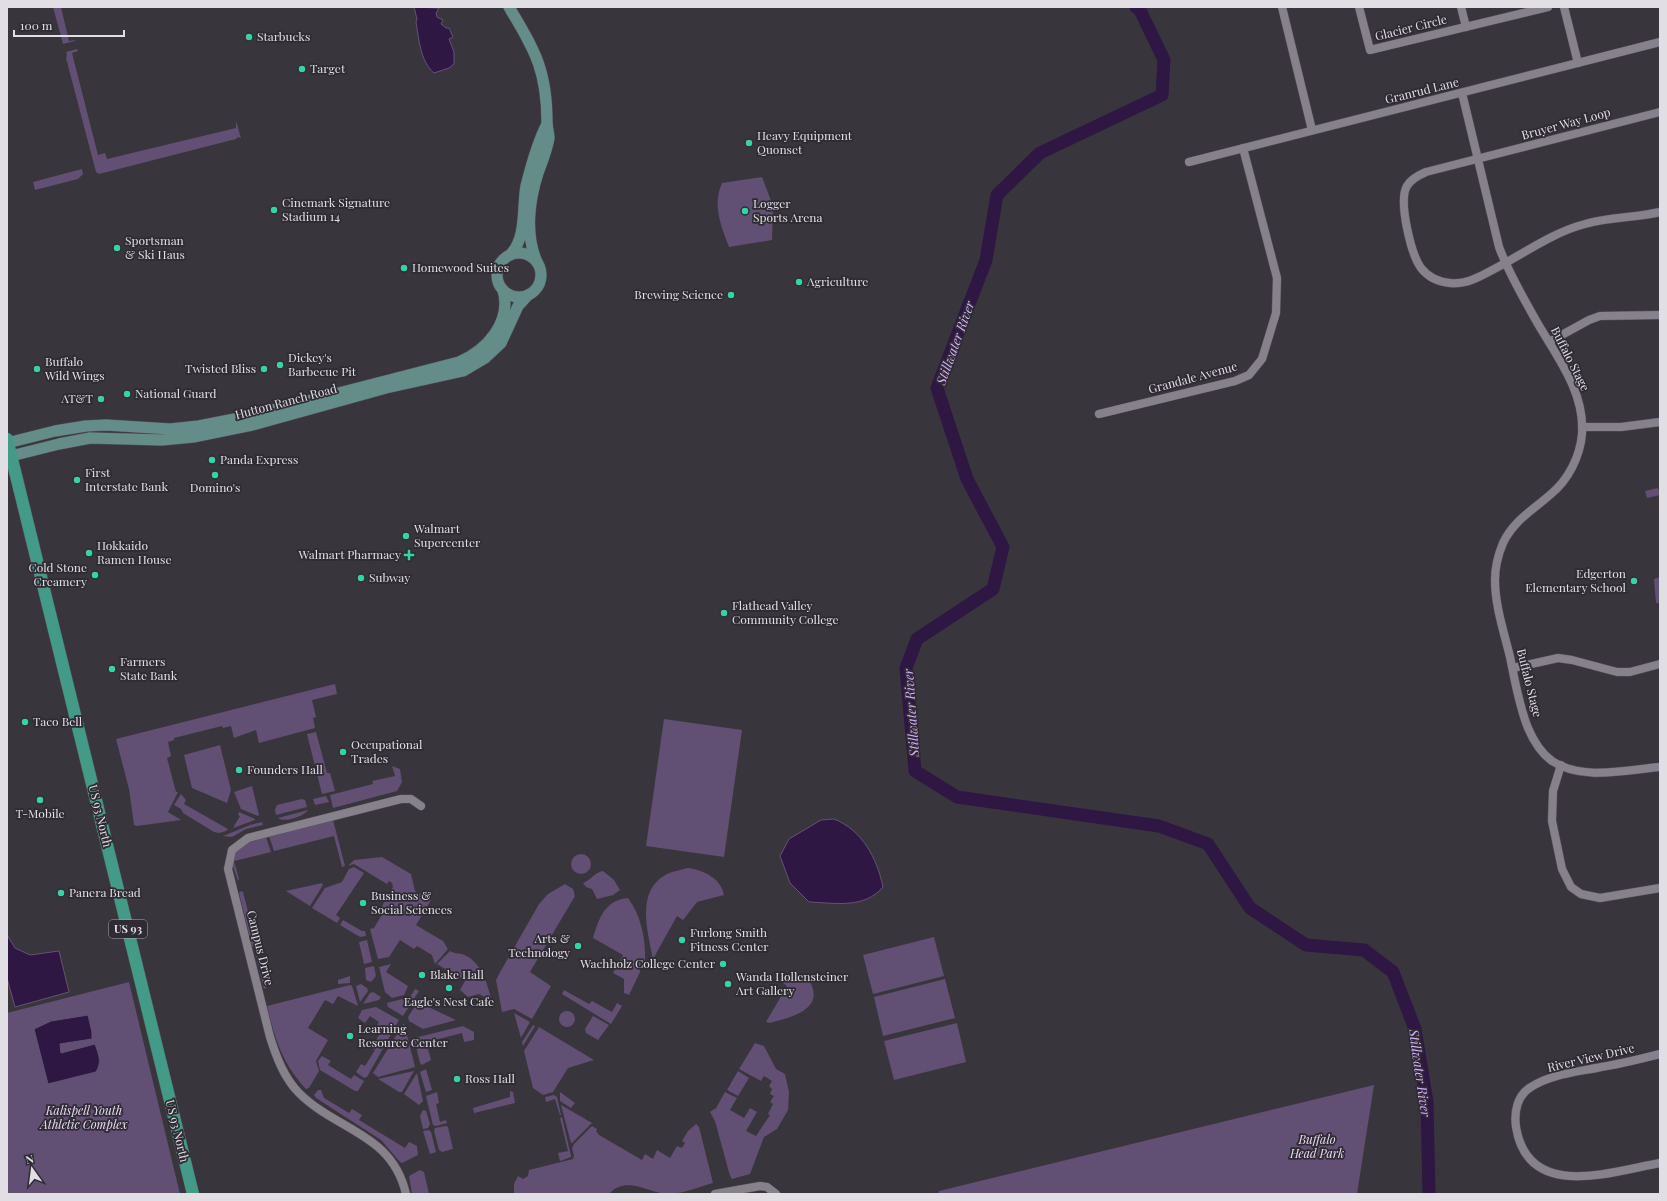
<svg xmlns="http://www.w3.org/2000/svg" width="1667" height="1201" viewBox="0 0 1667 1201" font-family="'Playfair Display',serif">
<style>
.green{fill:#614f74}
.water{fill:#2f1744;stroke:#645374}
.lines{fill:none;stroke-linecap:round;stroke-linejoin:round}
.river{stroke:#2f1744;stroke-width:13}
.street-casing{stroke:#56535a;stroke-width:9}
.secondary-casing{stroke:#56535a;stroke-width:12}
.primary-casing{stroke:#56535a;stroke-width:13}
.street{stroke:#86818b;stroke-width:8}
.secondary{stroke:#648d89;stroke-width:11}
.primary{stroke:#429a87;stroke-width:12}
.poi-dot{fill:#35d4a7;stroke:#2f2b33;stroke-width:1.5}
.labels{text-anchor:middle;stroke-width:3.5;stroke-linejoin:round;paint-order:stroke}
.shield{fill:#2f2b33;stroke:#aca8af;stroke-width:1}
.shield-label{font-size:11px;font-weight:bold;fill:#e1dee4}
.street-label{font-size:12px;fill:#e1dee4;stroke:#2f2b33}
.poi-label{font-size:12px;fill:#e1dee4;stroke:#2f2b33;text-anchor:start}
.park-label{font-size:12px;font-style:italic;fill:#eadbfb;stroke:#2f2b33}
.water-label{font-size:13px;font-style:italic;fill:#d6b0ff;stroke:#2f2b33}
</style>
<rect width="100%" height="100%" fill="#39353d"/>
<g class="green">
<path d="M53,7H61L69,41L75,40V41L63,44Z"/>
<path d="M77,49L78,51L72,53L98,155L105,153L107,159L236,128V121L241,138L238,137L236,139L99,174L96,172L66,58L67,55L66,52Z"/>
<path d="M82,169L83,174L78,179L35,190L33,182Z"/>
<path d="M762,177L773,206L772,240L729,247C721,226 712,205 722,183Z"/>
<path d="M1658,488L1660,495L1647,498L1645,491Z"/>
<path d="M1660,577V603H1656L1654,579Z"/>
<path d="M335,684L337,694L312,700L316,717L313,718L315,728L259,743L256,730L234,738L231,726L223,728L222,726L174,738V740L168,742L171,756L167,758L176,792H178L168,812L181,820L137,826L134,825L129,789L116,739Z"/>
<path d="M664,719L742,730L724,857L646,846Z"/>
<path d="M316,732L327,773H330L335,791L322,794L307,734Z"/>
<path d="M220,745L231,790L227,803L192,788L184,755Z"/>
<path d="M392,766L400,769L402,782L397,791L333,808L330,795L373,784L372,781L395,776Z"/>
<path d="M252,786L259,815L258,816L241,809L234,792Z"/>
<path d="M181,794L186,800L184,804L228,829L226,831L219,833L214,832L183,813L181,809L174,805Z"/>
<path d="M326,796L329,802L315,805L313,799Z"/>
<path d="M302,799L305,800L307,807L276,815L275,810L277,805Z"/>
<path d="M308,810C303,817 284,823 278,818Z"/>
<path d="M239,812L255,819V820L233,828L240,816L238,815Z"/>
<path d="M333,820L345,866L342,867L334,836L274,851L269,836Z"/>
<path d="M262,822L263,825L246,829L232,837L223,836L250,825Z"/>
<path d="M266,837L271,852L234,861L239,879L238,881L232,863L235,851L249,841Z"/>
<circle cx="581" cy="864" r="10"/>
<path d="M382,857L411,874L415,891L431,900L416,925L443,941L448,949L435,964L432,955L417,946L414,949L400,940L389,957L378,959L370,929L374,928L384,911L381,908L393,887L392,883L389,881L387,884L354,864L348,866L354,860Z"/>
<path d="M354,867L364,873L336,915L340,918L337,923L312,908L325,888L342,882L349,869Z"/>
<path d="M688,868C703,870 721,878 724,895L697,902L683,920L677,916L653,959C648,931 635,891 667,874C673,871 681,870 688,868Z"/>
<path d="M603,871L614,880L620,890L613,895L597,899L592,889L586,887L583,883C591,880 595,872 603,871Z"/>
<path d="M322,883L323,885L310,906L286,891Z"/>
<path d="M565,884L573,889L575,896L530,972L551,986L532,1019L514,1009L502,1012L496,980L499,974L539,904L548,894Z"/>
<path d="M241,891L243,892L257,946L254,947L252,946L239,893Z"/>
<path d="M628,898C641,915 646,940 645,961H641L640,972L629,995L624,993V979L613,973L623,955L593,938C599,918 605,900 628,898Z"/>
<path d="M343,920L362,931H365L366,936L360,937L340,925Z"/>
<path d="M934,937L944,976L873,994L863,955Z"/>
<path d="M367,940L372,962L364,964L359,942Z"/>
<path d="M450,951C455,954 457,953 462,954C482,961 487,984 492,1001L479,994L468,997L460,990L465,981L437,964Z"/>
<path d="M256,956L260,957L267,987L264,989Z"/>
<path d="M391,964L386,972L408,986L404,995L392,998L385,992L379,967Z"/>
<path d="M374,966L376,976L371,982L366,980L365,968Z"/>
<path d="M797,974C804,974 808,977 811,984C824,1011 787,1018 770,1023L766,1022L787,986L783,983L786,977Z"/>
<path d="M350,976V983L338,984V980Z"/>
<path d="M945,979L955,1018L883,1036L874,997Z"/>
<path d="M129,982L180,1194H7V1013Z"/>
<path d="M361,984L367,988L368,991L360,1002L356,986Z"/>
<path d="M350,985L352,986L358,1006L338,996L333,1004L325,1000L308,1028L328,1040L316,1061L319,1071L309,1088L306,1089C282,1063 275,1039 267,1006Z"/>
<path d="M415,989L419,991L403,1016L388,1007L387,1003L410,997Z"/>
<path d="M564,990L589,1004L592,1001L612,1012L617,1003L622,1006L611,1024L562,994Z"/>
<path d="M373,992L381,997L379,1000L363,1004L370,993Z"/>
<path d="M418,1002L456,1020L423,1029L409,1021L408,1017Z"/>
<path d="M376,1007L399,1020L367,1077L364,1078L356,1072L361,1064L365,1066L375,1050L371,1048L381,1032L375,1029L379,1022L370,1016L365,1023L358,1018L362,1010Z"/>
<circle cx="567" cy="1019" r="8"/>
<path d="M514,1013L530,1022L521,1038Z"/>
<path d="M593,1016L609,1025L598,1040L586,1033L585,1029Z"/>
<path d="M404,1023L415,1067L378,1077L373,1073Z"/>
<path d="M957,1023L966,1062L894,1080L884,1041Z"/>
<path d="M533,1025L535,1026L523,1046L522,1042Z"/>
<path d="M463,1026L474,1032V1040L464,1042L462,1033L431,1041L432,1048L428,1049L431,1060L422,1065L420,1063L414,1038Z"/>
<path d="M539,1027L594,1060L568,1068L553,1092L543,1095L533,1088L524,1051Z"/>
<path d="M755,1043L764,1046L776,1069L785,1074L789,1092L788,1110L777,1129L764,1137L750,1174L732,1179L730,1176L715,1121L710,1112L716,1108L725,1092L737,1098L730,1110L744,1118L750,1108L757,1112L746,1131L756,1136L770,1115L768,1114L773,1104L770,1102L774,1096L770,1094L772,1089L769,1086L772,1081L764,1076L761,1081L739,1069Z"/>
<path d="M322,1056L331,1061L328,1065L351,1079L354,1075L364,1081L358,1091H355L320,1070L318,1061Z"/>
<path d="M426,1069L432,1090L426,1092L420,1072Z"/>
<path d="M414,1071L402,1092H399L378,1079Z"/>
<path d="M738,1071L749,1078L738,1096L727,1090Z"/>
<path d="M417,1073L423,1101L419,1105L404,1094Z"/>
<path d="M1374,1085L1357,1194H938L939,1191Z"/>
<path d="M318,1090H321L324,1098L349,1113L352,1109L362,1115L359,1120L405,1148L409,1142L417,1146L418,1155L402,1163L400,1162L381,1140L316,1098L314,1095Z"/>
<path d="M510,1091L513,1092L515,1103L474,1113L473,1108L510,1097Z"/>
<path d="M437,1092L439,1103L436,1104L440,1122L446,1120L447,1123L436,1126L433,1125L426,1096Z"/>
<path d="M560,1092L575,1103L571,1108L560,1101Z"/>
<path d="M554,1095L557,1097L561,1115H560L555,1099L546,1102L545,1097Z"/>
<path d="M561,1105L592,1123L572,1143H571Z"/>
<path d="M423,1110L426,1111L430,1124L428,1128L423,1129L420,1116Z"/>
<path d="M562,1117L571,1156V1157L560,1161L558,1153L568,1151L560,1118Z"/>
<path d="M696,1124L699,1127L713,1183C699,1187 684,1193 670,1194C650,1195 627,1174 609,1194H514V1184L518,1176L523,1179L528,1176L529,1170L573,1159L574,1156L572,1148L574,1144L592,1126L597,1129L596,1131L599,1135L642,1160L645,1154L653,1159L657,1150L670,1158L677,1146L682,1148L685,1143L682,1141L688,1131Z"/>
<path d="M446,1126L448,1127L453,1149L442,1152L439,1150L434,1131L435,1128Z"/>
<path d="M429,1130L431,1132L436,1152L430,1154L423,1131Z"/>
<path d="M420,1170L424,1172L429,1194H412L409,1176Z"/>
</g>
<g class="water">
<path d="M414,7L439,8L436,13L437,17L443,20L441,24L446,28H449L453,37L449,39L454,52V64L449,68L434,73C420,61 419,39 416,22L417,19Z"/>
<path d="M834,819C862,830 877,858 883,887C864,909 836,903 809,902L790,883L780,856L789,839L821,820Z"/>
<path d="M7,935L15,948L30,955L59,951L69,992L15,1007L7,978Z"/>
<path d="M88,1015L92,1032V1039L60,1044L61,1053L95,1044C99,1055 102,1062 96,1072L48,1084L34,1029L51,1021Z"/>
</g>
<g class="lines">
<path class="river" d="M1136,7L1139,8L1164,60L1162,95L1040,153L997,195L986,260L937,388L967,479L1003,547L993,589L917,639L906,668L915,771L957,797L1159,826L1208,844L1250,908L1306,945L1364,950L1393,972L1415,1029L1427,1102L1429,1194"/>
<defs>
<g id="street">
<path d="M1282,7L1312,130"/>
<path d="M1359,7L1370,50L1548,7"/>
<path d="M1461,7L1466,27"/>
<path d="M1564,7L1578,63"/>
<path d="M1462,93L1499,247C1509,274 1524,299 1538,324C1558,358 1585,393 1582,434C1580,457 1568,480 1551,494C1533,510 1514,520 1503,543C1498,555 1495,567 1495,580C1495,606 1504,632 1510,657C1515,681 1519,706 1528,728C1533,740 1541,753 1552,761C1582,781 1626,770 1660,767"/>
<path d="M1660,112L1426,172C1419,175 1411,179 1407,186C1398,201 1411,254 1421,268C1428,277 1439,282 1450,283C1467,285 1483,275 1498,267C1526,252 1554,232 1585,224C1609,217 1635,218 1660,212"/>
<path d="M1189,162L1660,42"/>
<path d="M1549,342L1589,320L1600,316L1660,315"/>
<path d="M1099,414L1235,381L1249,375L1262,359L1276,313L1277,278L1243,148"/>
<path d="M1582,427H1621L1660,422"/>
<path d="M1513,668L1558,658L1572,660L1617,672H1630L1660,664"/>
<path d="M1561,765L1553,791L1552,821L1562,869L1571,887L1581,894L1600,898L1660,888"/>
<path d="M1660,1054C1640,1059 1621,1064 1601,1067C1578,1072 1551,1074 1531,1087C1517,1095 1514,1112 1516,1127C1528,1201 1610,1172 1660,1163"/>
<path d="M406,1194C392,1133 337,1131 299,1093C284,1078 276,1056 270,1037L228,869L232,850L248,838L401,799H411L421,806"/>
<path d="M715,1194L760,1186L767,1187L776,1194"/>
</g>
<g id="secondary">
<path d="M509,7C535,51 547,70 547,123C547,128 549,133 549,138C547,150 542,162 538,173C529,201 525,235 537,262"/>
<circle cx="519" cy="275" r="22"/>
<path d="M510,255C527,238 522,208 526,186C531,166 537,143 547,124"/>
<path d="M7,443L55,431L86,426L106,425L170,429L199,426L250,416L459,362C487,350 512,322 503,290"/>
<path d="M7,457L59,444L90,438L162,440L193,437L252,425L386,388L463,371L485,358L501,343L518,306L528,295"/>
</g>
<path id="primary" d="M7,439L193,1194"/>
</defs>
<use href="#street" class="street-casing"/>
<use href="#secondary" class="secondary-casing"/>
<use href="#primary" class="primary-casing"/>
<use href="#street" class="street"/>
<use href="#secondary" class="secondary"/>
<use href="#primary" class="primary"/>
</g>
<g class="poi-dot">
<circle cx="249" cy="37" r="4"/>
<circle cx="302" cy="69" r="4"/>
<circle cx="749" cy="143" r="4"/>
<circle cx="274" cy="210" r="4"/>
<circle cx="745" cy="211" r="4"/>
<circle cx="117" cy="248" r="4"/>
<circle cx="404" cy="268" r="4"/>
<circle cx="799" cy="282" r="4"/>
<circle cx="731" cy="295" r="4"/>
<circle cx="280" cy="365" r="4"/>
<circle cx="37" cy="369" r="4"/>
<circle cx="264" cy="369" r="4"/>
<circle cx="127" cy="394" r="4"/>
<circle cx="101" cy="399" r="4"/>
<circle cx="212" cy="460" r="4"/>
<circle cx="215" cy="475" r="4"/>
<circle cx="77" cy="480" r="4"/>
<circle cx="406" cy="536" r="4"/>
<circle cx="89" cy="553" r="4"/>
<path d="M407 549h4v4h4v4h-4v4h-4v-4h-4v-4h4z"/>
<circle cx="95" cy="575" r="4"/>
<circle cx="361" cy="578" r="4"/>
<circle cx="1634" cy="581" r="4"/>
<circle cx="724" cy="613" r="4"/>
<circle cx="112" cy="669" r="4"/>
<circle cx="25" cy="722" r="4"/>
<circle cx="343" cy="752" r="4"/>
<circle cx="239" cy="770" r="4"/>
<circle cx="40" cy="800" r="4"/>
<circle cx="61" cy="893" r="4"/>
<circle cx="363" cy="903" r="4"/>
<circle cx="682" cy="940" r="4"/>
<circle cx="578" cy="946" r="4"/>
<circle cx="723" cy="964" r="4"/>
<circle cx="422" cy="975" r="4"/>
<circle cx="728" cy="984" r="4"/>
<circle cx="449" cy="988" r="4"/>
<circle cx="350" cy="1036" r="4"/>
<circle cx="457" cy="1079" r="4"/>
</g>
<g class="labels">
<rect class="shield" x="109" y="920" width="38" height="18" rx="3"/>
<g class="shield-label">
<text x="128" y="933">US 93</text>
</g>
<g class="street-label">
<text transform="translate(1411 28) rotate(-14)" y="4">Glacier Circle</text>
<text transform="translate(1422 91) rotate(-14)" y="4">Granrud Lane</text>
<text transform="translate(1566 124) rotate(-15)" y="4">Bruyer Way Loop</text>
<text transform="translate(1570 359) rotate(63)" y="4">Buffalo Stage</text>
<text transform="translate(1193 378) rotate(-15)" y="4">Grandale Avenue</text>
<text transform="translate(286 402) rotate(-15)" y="4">Hutton Ranch Road</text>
<text transform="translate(1529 683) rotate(76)" y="4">Buffalo Stage</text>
<text transform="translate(100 816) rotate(76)" y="4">US 93 North</text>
<text transform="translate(260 948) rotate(76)" y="4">Campus Drive</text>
<text transform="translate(1591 1058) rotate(-13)" y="4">River View Drive</text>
<text transform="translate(177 1131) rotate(76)" y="4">US 93 North</text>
</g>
<g class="poi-label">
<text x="257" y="41">Starbucks</text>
<text x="310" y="73">Target</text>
<text x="757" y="140">Heavy Equipment<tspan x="757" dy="14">Quonset</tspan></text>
<text x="282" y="207">Cinemark Signature<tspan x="282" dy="14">Stadium 14</tspan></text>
<text x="753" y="208">Logger<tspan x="753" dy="14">Sports Arena</tspan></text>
<text x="125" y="245">Sportsman<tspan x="125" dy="14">&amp; Ski Haus</tspan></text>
<text x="412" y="272">Homewood Suites</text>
<text x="807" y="286">Agriculture</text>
<text x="723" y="299" text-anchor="end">Brewing Science</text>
<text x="288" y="362">Dickey's<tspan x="288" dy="14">Barbecue Pit</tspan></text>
<text x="45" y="366">Buffalo<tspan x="45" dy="14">Wild Wings</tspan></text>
<text x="256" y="373" text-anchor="end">Twisted Bliss</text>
<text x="135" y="398">National Guard</text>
<text x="93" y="403" text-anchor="end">AT&amp;T</text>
<text x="220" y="464">Panda Express</text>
<text x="85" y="477">First<tspan x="85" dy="14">Interstate Bank</tspan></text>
<text x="215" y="492" text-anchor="middle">Domino's</text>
<text x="414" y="533">Walmart<tspan x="414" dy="14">Supercenter</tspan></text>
<text x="97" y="550">Hokkaido<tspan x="97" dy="14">Ramen House</tspan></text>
<text x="401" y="559" text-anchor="end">Walmart Pharmacy</text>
<text x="87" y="572" text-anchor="end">Cold Stone<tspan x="87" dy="14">Creamery</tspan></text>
<text x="1626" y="578" text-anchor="end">Edgerton<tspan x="1626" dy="14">Elementary School</tspan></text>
<text x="369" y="582">Subway</text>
<text x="732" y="610">Flathead Valley<tspan x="732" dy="14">Community College</tspan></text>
<text x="120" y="666">Farmers<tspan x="120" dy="14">State Bank</tspan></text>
<text x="33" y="726">Taco Bell</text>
<text x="351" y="749">Occupational<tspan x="351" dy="14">Trades</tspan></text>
<text x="247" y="774">Founders Hall</text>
<text x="40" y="818" text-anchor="middle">T-Mobile</text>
<text x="69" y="897">Panera Bread</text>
<text x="371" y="900">Business &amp;<tspan x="371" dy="14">Social Sciences</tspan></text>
<text x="690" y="937">Furlong Smith<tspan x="690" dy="14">Fitness Center</tspan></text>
<text x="570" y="943" text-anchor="end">Arts &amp;<tspan x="570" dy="14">Technology</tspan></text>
<text x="715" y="968" text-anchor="end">Wachholz College Center</text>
<text x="430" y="979">Blake Hall</text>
<text x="736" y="981">Wanda Hollensteiner<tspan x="736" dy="14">Art Gallery</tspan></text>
<text x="449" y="1006" text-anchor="middle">Eagle's Nest Cafe</text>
<text x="358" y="1033">Learning<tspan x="358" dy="14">Resource Center</tspan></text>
<text x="465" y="1083">Ross Hall</text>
</g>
<g class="park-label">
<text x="84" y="1115">Kalispell Youth<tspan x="84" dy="14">Athletic Complex</tspan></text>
<text x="1317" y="1144">Buffalo<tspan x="1317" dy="14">Head Park</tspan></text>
</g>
<g class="water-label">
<text transform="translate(955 343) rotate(-70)" y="5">Stillwater River</text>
<text transform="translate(911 713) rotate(-94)" y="5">Stillwater River</text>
<text transform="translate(1420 1073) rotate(82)" y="5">Stillwater River</text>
</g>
</g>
<rect width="1667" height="1201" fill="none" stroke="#e1dee4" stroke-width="16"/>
<g transform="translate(32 1169) rotate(346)" stroke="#2f2b33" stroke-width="3" paint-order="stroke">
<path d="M0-3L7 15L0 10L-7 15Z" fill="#e1dee4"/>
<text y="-6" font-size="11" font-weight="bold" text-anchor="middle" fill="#e1dee4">N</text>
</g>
<path d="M14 30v6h110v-6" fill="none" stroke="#e1dee4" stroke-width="2"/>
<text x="20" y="30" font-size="12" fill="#e1dee4" stroke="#2f2b33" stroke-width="3" paint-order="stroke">100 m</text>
</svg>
